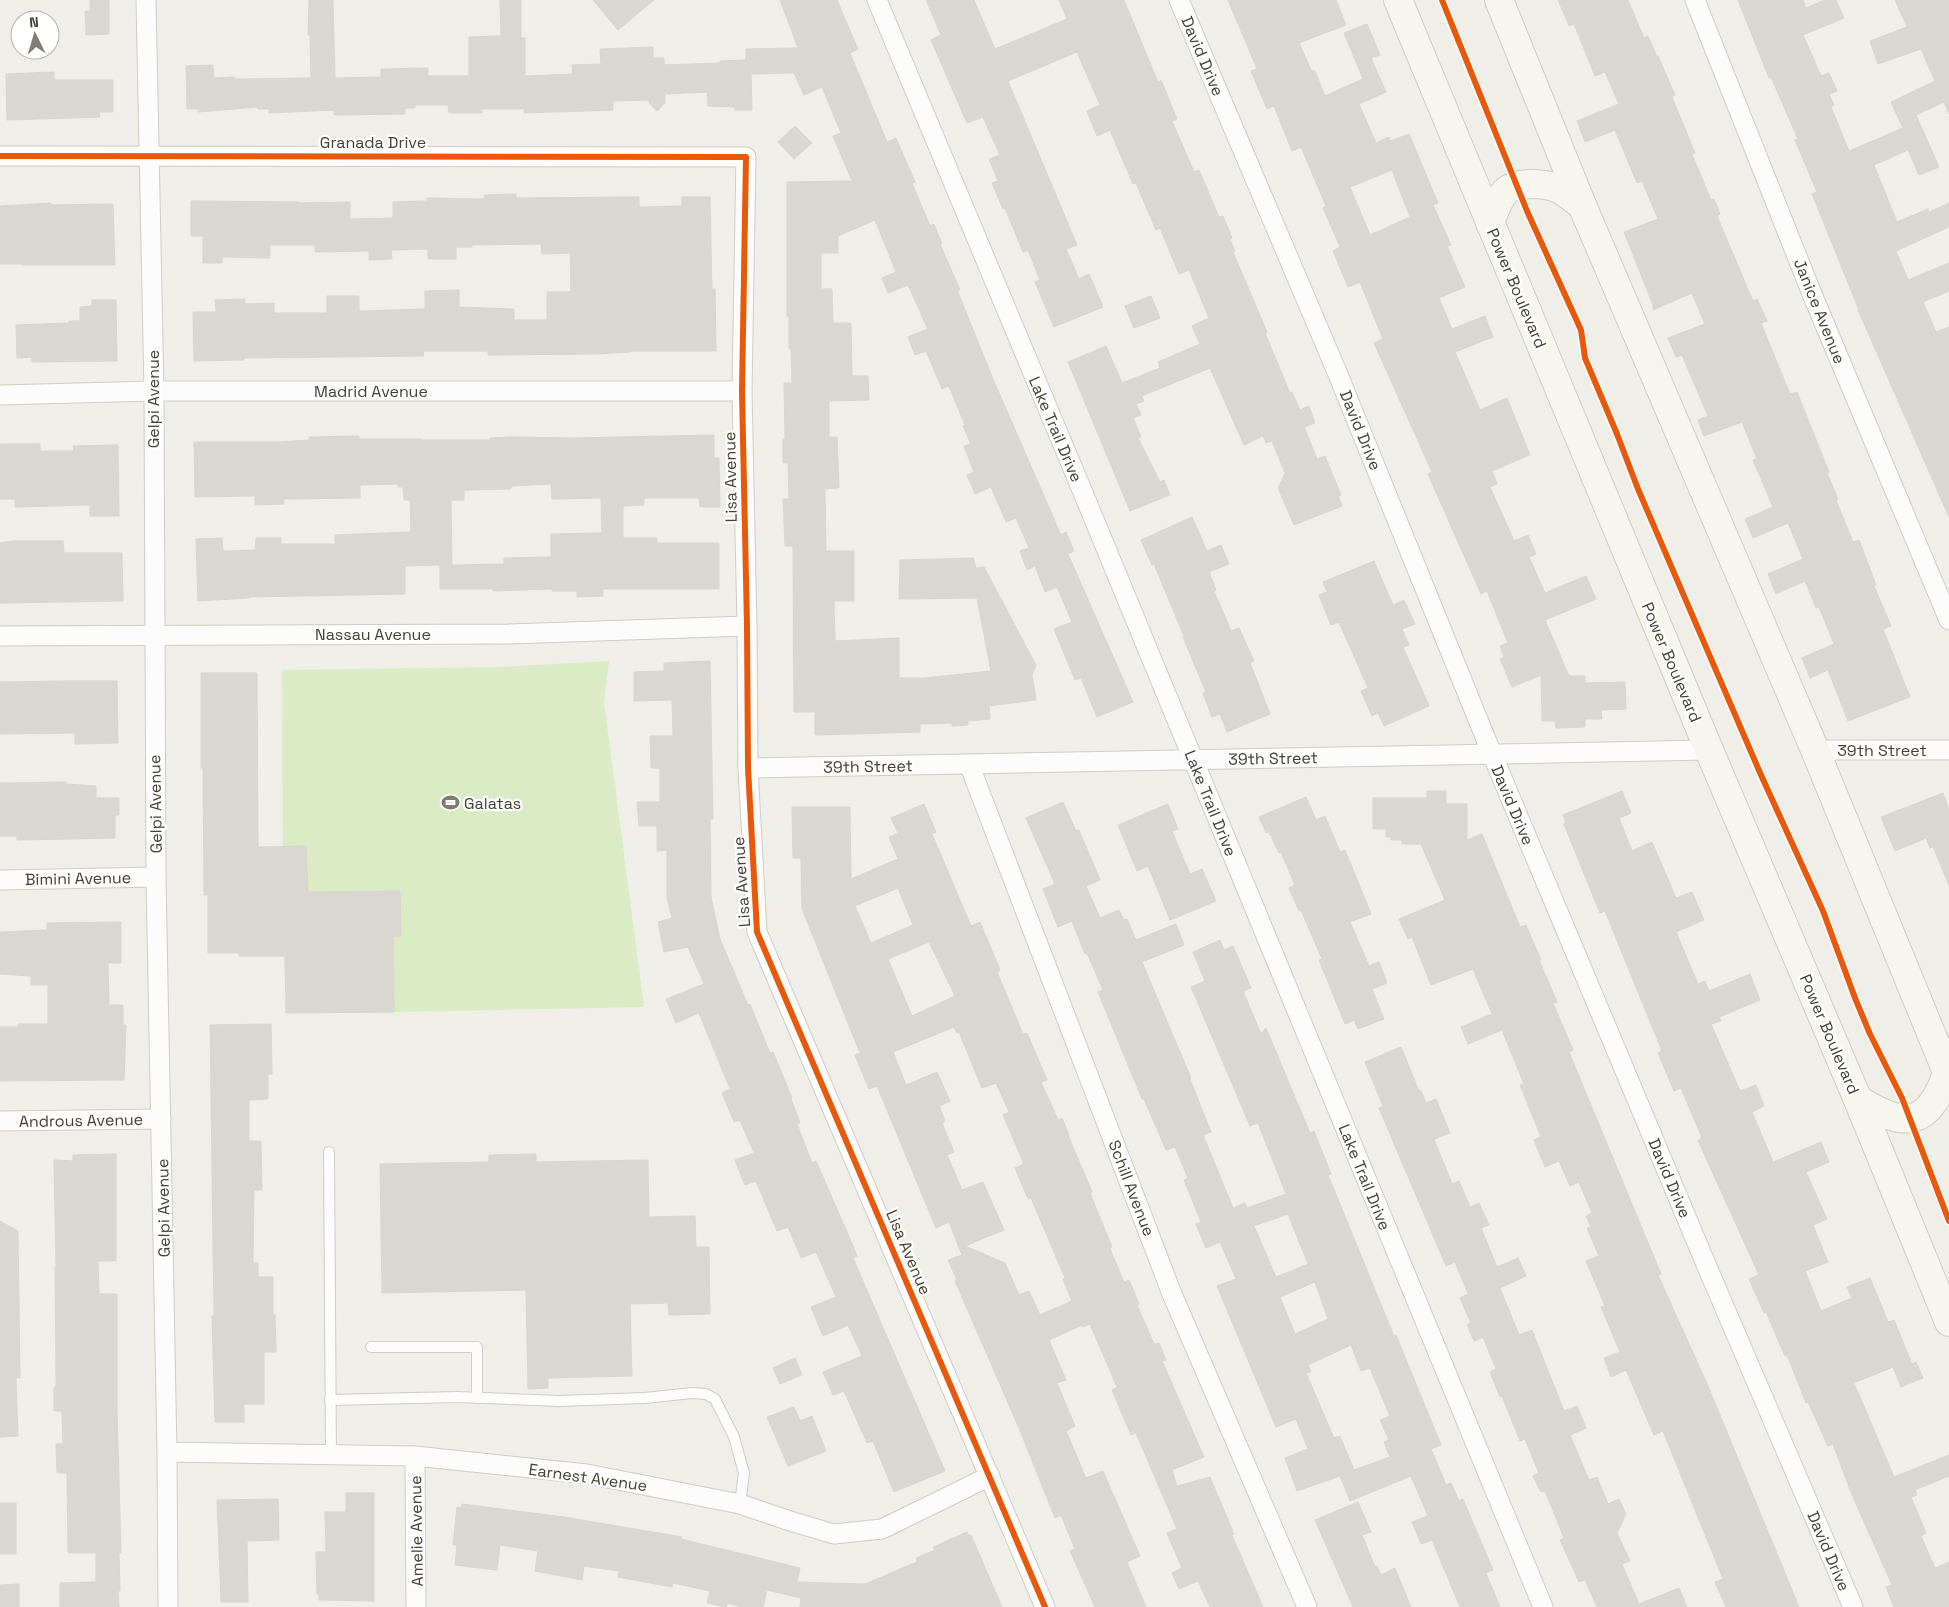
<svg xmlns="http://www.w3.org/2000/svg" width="1949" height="1607" viewBox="0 0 1949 1607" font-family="'Space Grotesk',sans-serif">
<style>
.green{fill:#daebc6}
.building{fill:#d9d7d0;stroke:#d8d5ce;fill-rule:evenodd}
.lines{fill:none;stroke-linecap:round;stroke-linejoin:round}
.lane-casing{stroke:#ceccc6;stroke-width:12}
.street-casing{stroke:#ceccc6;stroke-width:21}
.secondary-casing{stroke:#cfccbf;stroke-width:30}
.lane{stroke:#fdfcfc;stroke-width:10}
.street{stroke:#fdfcfc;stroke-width:19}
.secondary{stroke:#f6f5ee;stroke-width:28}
.cycleway-casing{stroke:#fff;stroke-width:9}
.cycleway{stroke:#e8590c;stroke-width:6}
.labels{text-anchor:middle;stroke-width:4.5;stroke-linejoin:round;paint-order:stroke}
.street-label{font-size:16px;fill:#454034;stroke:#fff}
.poi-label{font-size:16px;fill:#454034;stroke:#fff;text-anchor:start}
</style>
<rect width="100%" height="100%" fill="#f0eee8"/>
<path class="green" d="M609,661L604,702L644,1007L394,1012L283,905L282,670L499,667Z"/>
<g class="building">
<path d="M90,0H109V34L86,35L85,11H90Z"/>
<path d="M309,0H333L335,78L381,77V69L428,68V76H469V37L501,36L500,0H521V38H525V76L573,74L572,65L601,64L600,49L653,47V58H664V65L720,63V61L746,60V49L798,48L780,0H837L858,49L850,53L887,142L896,138L915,182L912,183L930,226L934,224L942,244H940L960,290H957L993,379L1061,535L1066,532L1074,551L1068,554L1133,702L1097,717L1081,678L1075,680L1054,629L1072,622L1057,587L1045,592L1035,566L1027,570L1020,551L1029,548L1016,518L1006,522L991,487L975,494L967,475L974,472L964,446L971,444L963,426L965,425L949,386L942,389L926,351L915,355L908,337L928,329L908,285L888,293L882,278L896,272L875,220L838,236V253H821V289H832L833,323H851L852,376H868L869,400L829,401V437H837L839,488L825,489L826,551H854V601H834L835,641L899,638V678H924L991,671L977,598L899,599L900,560L973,558L976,568L984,567L1036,665L1032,675L1036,700L989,706L990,719L968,721V725L952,726V723L920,724V732L815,735V712H794L793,546H785L783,499H789L788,463H783V439H785L784,383H792L791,349L789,348V316H787V182L852,181L833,136L841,133L822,87L804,95L794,73L751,74L752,110H735V107L708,106L707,92L665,94V103L657,111L649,103V100L613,101V110L524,113V109H482V113H449L448,105H415V108H405V114L334,115V110L269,113V109H258V107L198,112V109H187L186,66L213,65L214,78L235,77V79L311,78L310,35H308Z"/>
<path d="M593,0H654L618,30Z"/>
<path d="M926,0H974L995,49L1067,19L1059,0H1124L1158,82L1161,80L1177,119L1172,121L1194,172L1199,170L1219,217L1223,216L1232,238L1230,239L1235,251L1233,252L1267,332L1265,333L1290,393L1292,392L1300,410L1309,406L1315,423L1304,427L1317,459L1325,456L1341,495L1338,496L1342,506L1294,525L1278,488L1285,473L1272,441L1266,443L1263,436L1244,445L1210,368L1142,396L1144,401L1136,404L1141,415L1133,418L1141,437L1138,438L1160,482L1164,480L1170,495L1130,511L1068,362L1106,346L1122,383L1160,368L1158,362L1200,344L1192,326L1209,318L1189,270L1179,274L1160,228L1156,230L1136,183L1133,184L1110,130L1097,136L1087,111L1100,105L1077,52L1008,81L1077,245L1066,249L1079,279L1089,274L1103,307L1054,327L1035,282L1040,280L1028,250L1023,252L1005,208L1003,209L992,183L998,181L989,159L1000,155L983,117L967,123L931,40L941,35Z"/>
<path d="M1228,0H1336L1346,25L1299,43L1311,70L1315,71L1325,96L1363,79L1344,33L1367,24L1380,55L1371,58L1386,92L1359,104L1376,143L1389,137L1390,141L1409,134L1438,203L1433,205L1451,245L1447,246L1465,287L1439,298L1452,329L1485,316L1493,337L1455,352L1480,410L1507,398L1530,455L1492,471L1497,484L1490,487L1514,541L1528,535L1536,554L1529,557L1545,593L1586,576L1596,599L1545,620L1569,676H1585V683L1625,682L1626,709L1601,710L1602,719H1585V727L1556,728L1555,721H1542L1541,675L1512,687L1500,659L1504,657L1500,646L1508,643L1487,591L1481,594L1428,474L1432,472L1374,343L1383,339L1360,282L1348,287L1333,251L1340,247L1323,208L1326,206L1301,147L1292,151L1274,106L1267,109L1251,71L1257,69ZM1392,170L1410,217L1370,235L1350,187Z"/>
<path d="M1558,0H1628L1644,38L1648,36L1657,57L1658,56L1675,95L1672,97L1695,153L1692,154L1711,200L1714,199L1720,214L1717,216L1753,301L1757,299L1767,321L1761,323L1790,394L1797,392L1829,472L1827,473L1838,499L1836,500L1853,542L1859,540L1876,585L1874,586L1891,626L1883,629L1910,697L1848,721L1828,670L1810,678L1802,658L1834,644L1819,607L1816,608L1805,581L1776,594L1768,574L1803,559L1788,523L1753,538L1745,519L1773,507L1753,460L1757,459L1742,422L1704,436L1698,420L1708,416L1682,355L1676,357L1668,338L1705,324L1692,293L1653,310V305L1624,232L1658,219L1642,181L1637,183L1615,130L1585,142L1577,121L1619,104L1605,72L1595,76L1574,24L1569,26Z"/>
<path d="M1738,0H1803L1806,8L1825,0H1836L1844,18L1803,35L1821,76L1829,73L1837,91L1829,94L1834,105L1831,107L1849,151L1903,128L1891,102L1935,81L1921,49L1878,64L1870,41L1907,27L1895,0H1949V114L1944,102L1916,115L1939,167L1919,175L1908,150L1874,165L1897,222L1928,209L1929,212L1949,203V227L1896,251L1908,280L1949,263V291L1923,302L1936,332L1949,327V517L1858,310H1859L1812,194L1817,192L1795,140L1798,139L1771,77L1769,78Z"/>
<path d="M54,72V80H113V112H99L100,117L7,120L6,74Z"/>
<path d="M795,126L812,143L794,159L778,142Z"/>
<path d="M516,194V198L639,197V207L682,206V197H710L712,289H715L716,351H631V352L597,354L488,355V351H423L424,356L244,358V360L194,361L193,312H216L215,300L245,299V304L274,303V313H327V296H359V311L425,309V291L459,290V307L514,309V320H547V292H571L570,253L542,254L541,244L472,245V247H456V259H428V249L391,250L392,259L369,260V251L315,252V245H270V258L222,257V263H203V236H191V201L299,202V203L350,202V219L393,218V202L427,201V198L485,199L484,195Z"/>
<path d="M50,203V205L113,204L115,265H21V264H0V206Z"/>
<path d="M1151,296L1160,318L1134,328L1125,306Z"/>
<path d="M92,300H116L117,361L32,362V357L17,358L16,325L69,323V321H80V307L92,306Z"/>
<path d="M714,435V458H719L720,507H700L699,498H644V505L623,506V538H657V543H719V589H603V596L577,597V591H552V589L493,591V589H440V565L405,566V594L249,597V598L198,601L196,539L222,538L223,551L255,550L256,538H281V544H335V535L411,532L410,500H404L403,487H398V484L360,485V498L283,499L284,504L255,505V496L195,497L194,442H279L309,440V437L359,436V439H422V440H490V438L511,437L573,438ZM551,484L552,499L601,498L602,533L551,534V557L504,558V564L452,565L451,500H464V490L511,489V486Z"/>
<path d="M0,444H40V451H74L73,446L118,445L119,516H90V505L15,507V499H0Z"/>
<path d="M1192,517L1207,551L1221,545L1229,564L1209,572L1216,590L1214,591L1231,631L1239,628L1254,661L1250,663L1270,714L1227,732L1220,714L1212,717L1203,693L1206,692L1183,637L1184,636L1154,564L1152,565L1141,540Z"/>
<path d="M13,541H63L64,553H122L123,601L0,603V543Z"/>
<path d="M1374,561L1393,605L1404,600L1415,624L1402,629L1409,645L1403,647L1429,706L1384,726L1378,713L1372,716L1361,691L1368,688L1339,622L1331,625L1319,595L1327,592L1323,582Z"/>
<path d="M710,661L713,819H710L711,897L720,939L748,1005L750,1004L770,1053L773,1052L792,1098L791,1099L800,1123L797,1124L812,1163L816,1161L847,1232L857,1256L853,1258L945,1471L894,1492L873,1441L867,1443L844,1391L833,1395L823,1372L862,1356L848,1325L823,1336L811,1307L836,1297L816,1252L801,1258L788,1227L777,1231L756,1181L745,1185L735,1160L754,1153L740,1120L734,1122L722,1093L730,1089L699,1013L676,1023L666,999L704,984L688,947L664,952L658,922L672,918L667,898V850L657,851V826H639L637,802H660V768H651L650,736H673L672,700L634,701V672L664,671V663Z"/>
<path d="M201,673H257L258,847L306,846L308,892L400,891L401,936H393L394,1012L286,1013L285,956H239V953H208V895H204L203,768H201Z"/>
<path d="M66,681H117L118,743L75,744V733L0,734V682Z"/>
<path d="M66,782V784L96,786V798H119V815H115V838L17,840V836H0V783Z"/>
<path d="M1427,791H1446V804H1467V840L1482,834L1520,927L1526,925L1541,960H1539L1557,1002L1553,1003L1573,1050L1569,1052L1661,1274L1658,1275L1708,1386L1799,1607H1726L1715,1582L1723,1579L1663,1431L1654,1435L1626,1370L1611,1377L1604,1358L1620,1352L1601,1307L1605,1306L1586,1261L1599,1256L1587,1228L1591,1227L1586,1216L1592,1213L1579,1182L1570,1186L1559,1161L1545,1167L1534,1140L1541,1137L1520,1085L1524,1084L1502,1030L1468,1044L1461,1027L1492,1014L1473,969L1431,985L1412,937L1408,939L1399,919L1445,900L1421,844H1402V840H1391V837H1386V829H1373V798H1427Z"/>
<path d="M1622,791L1631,813L1619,818L1632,851L1652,842L1676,898L1692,892L1704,920L1676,932L1698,984L1705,981L1709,991L1750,974L1760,1000L1719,1017L1721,1021L1711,1024L1740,1091L1756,1085L1764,1106L1752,1112L1773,1162L1821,1142L1829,1162L1806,1172L1827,1219L1813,1225L1828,1262L1805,1271L1821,1311L1852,1298L1847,1287L1870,1278L1888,1322L1894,1320L1912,1364L1916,1362L1923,1378L1901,1387L1893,1367L1854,1383L1894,1477L1949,1455V1476L1915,1490L1917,1495L1911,1497L1926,1533L1921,1536L1935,1568L1949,1562V1607H1894L1886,1587L1892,1585L1852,1495L1833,1444L1828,1446L1808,1402L1806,1403L1787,1355L1785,1356L1766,1312L1764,1313L1749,1279L1759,1275L1715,1178L1698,1140L1702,1138L1681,1088L1674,1091L1658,1053L1662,1051L1605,911L1600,913L1564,824L1566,823L1563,815Z"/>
<path d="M1943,793L1949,809V885L1933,847L1930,848L1926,838L1895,851L1881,817Z"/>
<path d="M1306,797L1316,820L1325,816L1340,852L1345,850L1371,914L1350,922L1369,966L1379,962L1387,983L1372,989L1384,1019L1358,1029L1354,1020L1345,1024L1319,960L1322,959L1301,910L1299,911L1289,888L1295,885L1281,852L1279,853L1269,832L1266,833L1259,817Z"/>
<path d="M1063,802L1076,831L1079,830L1100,880L1086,886L1100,918L1119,910L1124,920L1127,919L1136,940L1176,924L1184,945L1142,962L1191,1078L1190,1079L1211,1132L1203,1135L1233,1208L1245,1203L1247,1208L1286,1194L1258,1123L1250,1126L1191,987L1205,981L1193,952L1220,940L1224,950L1233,946L1251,988L1243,991L1261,1034L1266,1028L1310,1133L1314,1131L1331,1174L1328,1175L1394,1336L1396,1335L1441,1445L1431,1449L1446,1485L1451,1483L1459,1501L1463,1499L1493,1570L1486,1573L1500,1607H1460L1432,1540L1421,1544L1412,1522L1428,1516L1411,1476L1350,1501L1340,1476L1297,1491L1285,1458L1308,1449L1296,1419L1276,1427L1217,1286L1236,1279L1220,1242L1206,1248L1196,1224L1201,1222L1184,1180L1188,1178L1175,1147L1166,1150L1144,1099H1142L1098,992L1103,990L1087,953L1085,954L1072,921L1058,927L1043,889L1055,884L1026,818ZM1288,1214L1308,1264L1276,1277L1254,1226ZM1315,1282L1328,1319L1295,1334L1280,1297ZM1351,1345L1361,1371L1370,1368L1390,1416L1380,1420L1389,1440L1384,1442L1390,1457L1354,1470L1340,1436L1334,1438L1306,1373L1311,1372L1308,1365Z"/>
<path d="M924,804L936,832L932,834L971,926L980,922L1000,970L997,972L1023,1034L1027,1033L1047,1080L1041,1082L1058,1120L1062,1118L1069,1135H1068L1092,1192L1090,1193L1112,1247L1110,1249L1124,1282L1129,1280L1139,1304L1137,1305L1154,1344L1159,1343L1166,1360L1162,1361L1204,1457L1172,1470L1177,1486L1210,1477L1234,1534L1232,1535L1263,1607H1210L1198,1581L1179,1589L1172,1573L1182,1568L1167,1533L1177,1529L1136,1433L1131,1435L1112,1390L1117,1387L1090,1324L1083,1327L1082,1325L1049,1340L1066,1380L1057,1383L1075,1426L1066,1431L1086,1478L1103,1471L1140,1556L1127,1562L1146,1607H1095L1070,1551L1075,1549L1061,1515L1055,1518L1019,1428L955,1281L957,1280L948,1260L962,1255L949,1222L936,1228L877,1086L869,1089L855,1055L860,1053L802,909L801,858H793L792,807H850L851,879L898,859L889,837L898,833L891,818ZM898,888L913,925L871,943L855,906ZM929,942L955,996L912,1016L888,959ZM954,1027L957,1033L959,1032L982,1088L996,1083L1009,1112L1003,1115L1024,1164L1015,1168L1028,1199L1031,1198L1065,1278L1063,1279L1072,1301L1040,1315L1029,1291L1019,1295L1005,1263L965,1246L1004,1230L983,1182L962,1190L947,1155L954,1152L942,1123L945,1121L939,1106L950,1101L937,1072L906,1085L893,1052Z"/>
<path d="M1168,804L1178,829L1172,831L1190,874L1202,869L1216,901L1170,920L1148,866L1137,871L1118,825Z"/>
<path d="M121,922V963H108L109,1005H123V1025H126L124,1080L0,1081V1027H18V1024H48V985H31V976L0,974V932L47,930V923Z"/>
<path d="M271,1024L272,1074H268V1099L249,1100V1141H261L262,1190H254L253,1263H258V1277H273V1315H275L276,1352H264V1404H244V1422H215L212,1316H214L210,1025Z"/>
<path d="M1401,1047L1419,1091H1421L1426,1103L1436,1099L1450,1133L1434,1139L1452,1184L1459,1181L1470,1207L1479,1203L1489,1225L1481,1228L1497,1267L1518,1258L1526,1276L1500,1288L1519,1335L1532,1330L1564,1411L1577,1406L1586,1428L1570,1435L1589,1480L1597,1477L1608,1504L1619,1499L1626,1514L1617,1533L1630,1561L1622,1564L1639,1604L1679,1588L1687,1607H1597L1585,1580L1579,1582L1560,1540L1564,1538L1545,1491L1541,1492L1533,1476L1539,1473L1525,1439L1520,1441L1502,1396L1500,1397L1490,1372L1496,1369L1483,1337L1474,1341L1467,1325L1471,1323L1460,1298L1468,1294L1455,1262L1446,1266L1379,1108L1383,1106L1365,1062Z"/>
<path d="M116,1154V1261H98L99,1294H117V1408L121,1553H119L120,1591H118L119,1607H60V1583L96,1582V1553H68L67,1473H57L56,1444H63L62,1411H54V1387H56L55,1267H56L54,1160L73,1161V1155Z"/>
<path d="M536,1154V1162L648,1160L649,1217L695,1216L696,1247H709L710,1314L669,1315L668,1303L630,1304L632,1376L548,1378V1388L528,1389L526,1290L382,1293L380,1164L489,1162V1155Z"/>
<path d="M0,1221L18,1231L20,1378H16L18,1436L0,1437Z"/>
<path d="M795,1358L802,1375L780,1384L773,1368Z"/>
<path d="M794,1407L800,1421L812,1416L826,1451L788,1466L767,1417Z"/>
<path d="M346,1493H374V1601L319,1600V1595L317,1594L316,1552H326L325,1512H346Z"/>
<path d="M278,1499L279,1540L247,1541L248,1602H221L217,1500Z"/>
<path d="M1358,1502L1371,1532L1362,1535L1375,1567L1377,1566L1381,1575L1395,1568L1411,1607H1353L1315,1520Z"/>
<rect x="0" y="1503" width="16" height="51"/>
<path d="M462,1504L564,1517L682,1537L681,1539L800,1568L797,1582L865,1584L917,1562L916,1558L935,1550L933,1547L967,1532L969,1536L971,1535L1002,1607H800L801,1598L767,1590L763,1607H742L728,1603L726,1607L707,1603L710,1591L673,1583L672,1587L618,1577L619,1571L584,1566L582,1580L535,1571L538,1551L500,1545L497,1570L455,1565L457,1545H453L457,1507L461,1508Z"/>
<path d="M19,1584V1607H0V1585Z"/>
</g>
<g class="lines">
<defs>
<g id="lane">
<path d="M329,1152L331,1455"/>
<path d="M371,1347H477V1398"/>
<path d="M330,1400L457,1397L559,1401L645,1398L692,1393L706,1394L715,1399L734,1437L744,1473L740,1504"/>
</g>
<g id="street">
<path d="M146,0L154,391L156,877L167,1452L168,1607"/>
<path d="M877,0L1084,495L1543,1607"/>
<path d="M1179,0L1337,372L1492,754L1708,1269L1853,1607"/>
<path d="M1695,0L1812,294L1949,620"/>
<path d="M0,156L746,157L742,391L747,626L748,768L757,932L1045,1607"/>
<path d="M0,395L154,391H742"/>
<path d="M0,636L509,634L747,626"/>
<path d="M1815,750H1949"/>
<path d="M969,764L1172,1294L1307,1607"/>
<path d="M748,768L1709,750"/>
<path d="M0,880L156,877"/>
<path d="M0,1121L161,1119"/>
<path d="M167,1452L415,1456L587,1474L740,1504L790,1521L834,1534L882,1529L990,1476"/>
<path d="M415,1456L416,1607"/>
</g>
<g id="secondary">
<path d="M1398,0L1709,750L1858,1100L1949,1322"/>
<path d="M1499,0L1582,205L1815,750L1949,1077"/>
<path d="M1490,223C1494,213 1497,200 1506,191C1517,181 1546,183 1559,189C1567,193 1574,200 1582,205"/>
<path d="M1858,1100C1883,1114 1913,1133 1934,1101C1940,1093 1943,1082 1948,1073"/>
</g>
</defs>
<use href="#lane" class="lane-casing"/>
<use href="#street" class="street-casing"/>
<use href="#secondary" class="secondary-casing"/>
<use href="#lane" class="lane"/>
<use href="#street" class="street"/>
<use href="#secondary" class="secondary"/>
<defs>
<g id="cycleway">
<path d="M1442,0L1527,211L1581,330L1585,358L1617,434L1638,489L1761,775L1823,911L1855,998L1870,1034L1902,1098L1949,1221"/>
<path d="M0,156L746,157L742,391L747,626L748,768L757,932L1045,1607"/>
</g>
</defs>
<use href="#cycleway" class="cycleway-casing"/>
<use href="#cycleway" class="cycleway"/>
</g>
<defs>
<symbol id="stadium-bare" viewBox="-9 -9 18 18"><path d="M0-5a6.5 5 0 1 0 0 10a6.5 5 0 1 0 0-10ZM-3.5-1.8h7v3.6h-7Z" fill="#817d73" stroke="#fff" stroke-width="2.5" paint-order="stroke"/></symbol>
</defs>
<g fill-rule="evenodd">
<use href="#stadium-bare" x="438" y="790" width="25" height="25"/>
</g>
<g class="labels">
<g class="street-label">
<text transform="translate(1203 56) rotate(67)" y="6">David Drive</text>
<text x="373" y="148">Granada Drive</text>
<text transform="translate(1517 288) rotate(67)" y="6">Power Boulevard</text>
<text transform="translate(1820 311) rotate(68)" y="6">Janice Avenue</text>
<text x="371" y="397">Madrid Avenue</text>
<text transform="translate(153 399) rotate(-90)" y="6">Gelpi Avenue</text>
<text transform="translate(1056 429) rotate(67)" y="6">Lake Trail Drive</text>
<text transform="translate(1361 430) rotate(68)" y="6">David Drive</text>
<text transform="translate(730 477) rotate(-91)" y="6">Lisa Avenue</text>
<text x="373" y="640">Nassau Avenue</text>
<text transform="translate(1672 662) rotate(67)" y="6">Power Boulevard</text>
<text x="1882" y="756">39th Street</text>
<text transform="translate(1273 758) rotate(-1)" y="6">39th Street</text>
<text transform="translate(868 766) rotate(-1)" y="6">39th Street</text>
<text transform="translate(1211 803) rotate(68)" y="6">Lake Trail Drive</text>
<text transform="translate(155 804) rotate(-91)" y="6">Gelpi Avenue</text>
<text transform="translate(1513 805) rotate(67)" y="6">David Drive</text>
<text transform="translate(78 878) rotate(-1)" y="6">Bimini Avenue</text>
<text transform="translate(741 882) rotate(-94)" y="6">Lisa Avenue</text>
<text transform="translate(1830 1034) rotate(67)" y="6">Power Boulevard</text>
<text transform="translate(81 1120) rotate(-1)" y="6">Androus Avenue</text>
<text transform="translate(1365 1177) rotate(68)" y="6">Lake Trail Drive</text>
<text transform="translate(1670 1178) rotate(67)" y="6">David Drive</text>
<text transform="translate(1132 1188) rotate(69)" y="6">Schill Avenue</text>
<text transform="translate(163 1208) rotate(-91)" y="6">Gelpi Avenue</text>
<text transform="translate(909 1252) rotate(67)" y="6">Lisa Avenue</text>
<text transform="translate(588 1477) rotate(8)" y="6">Earnest Avenue</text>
<text transform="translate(416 1531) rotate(-91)" y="6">Amelie Avenue</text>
<text transform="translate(1829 1551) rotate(67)" y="6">David Drive</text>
</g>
<g class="poi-label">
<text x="464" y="809">Galatas</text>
</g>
</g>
<g transform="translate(35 35) rotate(355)"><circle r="24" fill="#ffffff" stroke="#b5b3ae"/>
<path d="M0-4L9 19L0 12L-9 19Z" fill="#817d73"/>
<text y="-8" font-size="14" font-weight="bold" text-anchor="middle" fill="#454034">N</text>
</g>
</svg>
